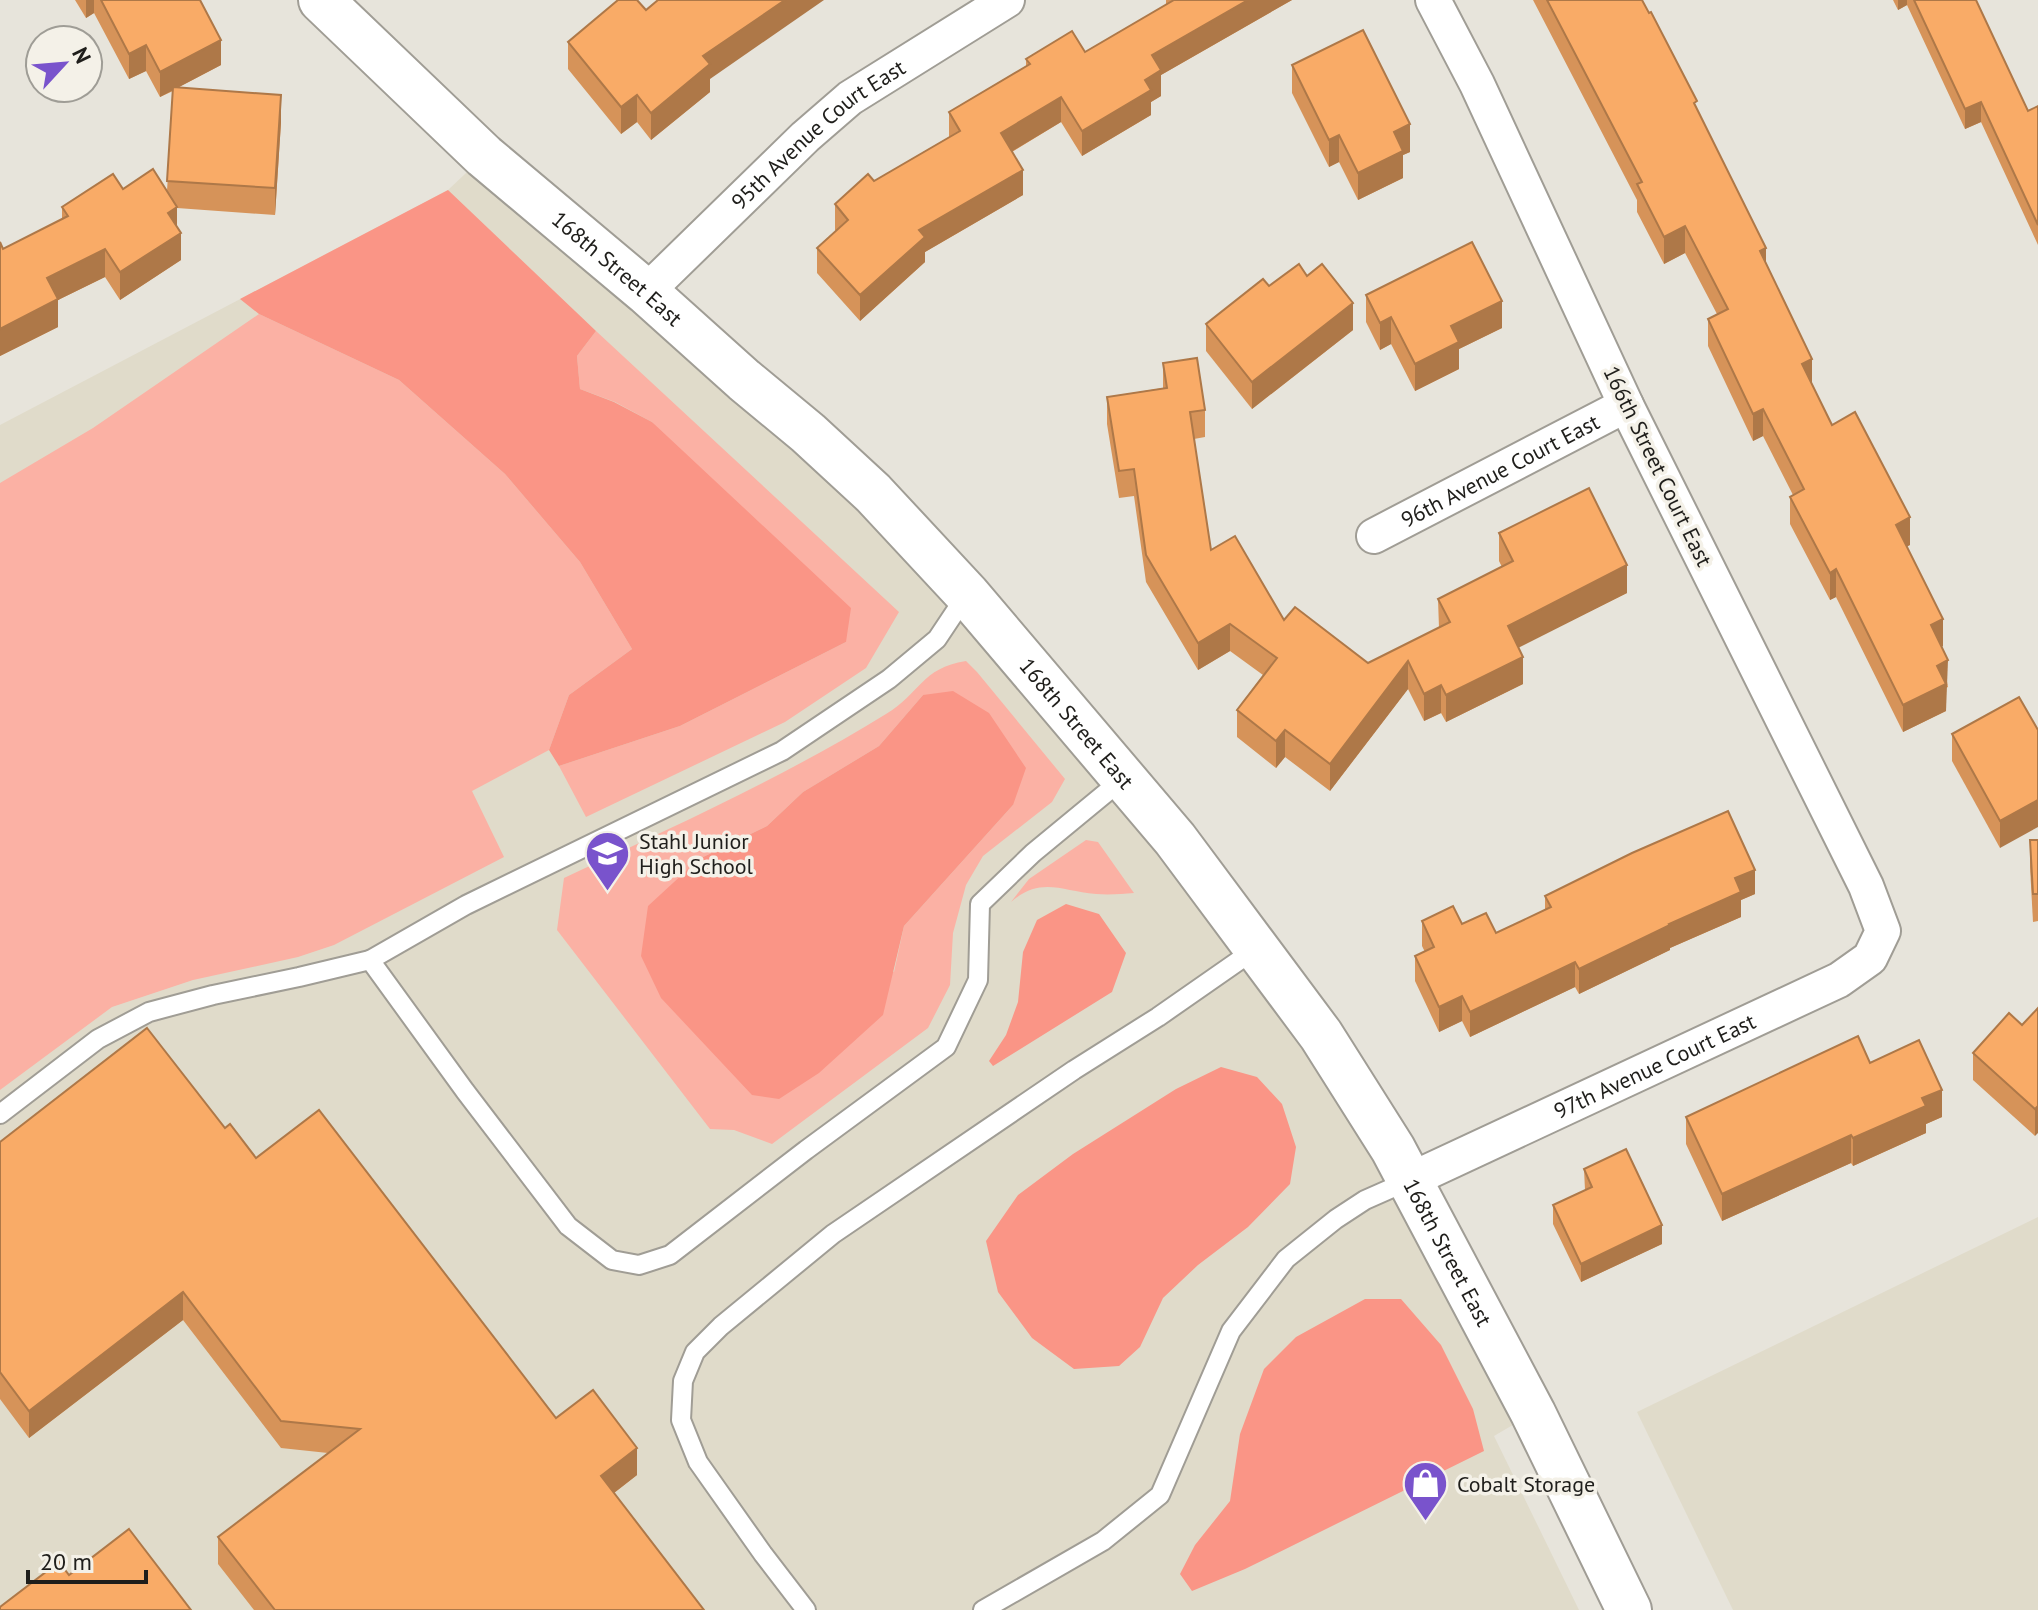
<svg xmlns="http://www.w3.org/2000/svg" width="2038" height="1610" viewBox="0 0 2038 1610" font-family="'PT Sans',sans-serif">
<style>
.built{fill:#e0dbca}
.green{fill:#fbb1a4;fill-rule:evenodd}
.forest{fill:#fa9586}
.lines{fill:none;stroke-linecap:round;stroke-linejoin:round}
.lane-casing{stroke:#a09d95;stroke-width:22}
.street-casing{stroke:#a09d95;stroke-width:38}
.secondary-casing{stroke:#a09d95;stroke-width:48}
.lane{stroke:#fff;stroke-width:18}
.street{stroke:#fff;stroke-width:34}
.secondary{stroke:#fff;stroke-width:44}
.wall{fill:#d69359}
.shaded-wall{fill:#ae7848}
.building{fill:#f9ab67;stroke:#ae7848;stroke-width:2}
.labels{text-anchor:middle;stroke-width:7;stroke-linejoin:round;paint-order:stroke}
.street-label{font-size:22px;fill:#1f1e1b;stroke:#f4f1e8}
.poi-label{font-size:22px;fill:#1f1e1b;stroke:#f4f1e8;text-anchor:start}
</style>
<rect width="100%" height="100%" fill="#e7e4db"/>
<g class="built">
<path d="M484,156L744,380L1175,839L1533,1413L1494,1436L1579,1610H0V425L448,190Z"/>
<path d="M2038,1217V1610H1733L1637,1412Z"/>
</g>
<g class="green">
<path d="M259,314L399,380L505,474L580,562L632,649L569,695L549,750L472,791L504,857L334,945L298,957L193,980L112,1007L0,1090V483L93,428Z"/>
<path d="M596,331L899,612L866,668L785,722L586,817L559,766L680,726L846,642L652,422L615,402L580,389L577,356Z"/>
<path d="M966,661L977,672L1065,779L1052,802L983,856L966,885L953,933L950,985L928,1028L772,1144L734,1130L710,1129L557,930L564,878C673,827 784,777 886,714C920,694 921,668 966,661ZM923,695L1013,805L904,926L894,972L699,859L767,826L803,792L879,746Z"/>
<path d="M1086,840L1098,842L1134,893C1122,894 1109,895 1096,894C1061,891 1041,876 1011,902L1029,879Z"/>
</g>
<g class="forest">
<path d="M448,190L596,331L577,356L580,389L614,402L652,422L851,608L846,642L680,726L559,766L549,750L569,695L632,649L580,562L505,474L399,380L259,314L240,299Z"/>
<path d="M953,691L989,713L1026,768L1013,805L904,926L883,1015L819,1073L779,1099L752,1095L661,998L641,956L648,906L699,859L767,826L803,792L879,746L923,695Z"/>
<path d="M1066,904L1099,914L1126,953L1112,992L993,1066L989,1061L1006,1035L1018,1002L1023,952L1037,920Z"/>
<path d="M1221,1067L1257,1077L1282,1104L1296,1147L1290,1184L1248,1227L1198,1265L1163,1298L1140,1347L1119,1366L1074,1369L1032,1338L998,1292L986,1241L1018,1195L1073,1154L1176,1089Z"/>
<path d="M1365,1299H1401L1441,1345L1473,1409L1484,1451L1245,1569L1192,1591L1180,1574L1195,1545L1230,1501L1240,1434L1264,1369L1296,1337Z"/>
</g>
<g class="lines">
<defs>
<g id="lane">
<path d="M967,594L937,639L889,679L782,751L466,905L370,960L465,1091L568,1226L612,1260L639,1265L670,1255L806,1150L946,1047L978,980L980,904L1033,853L1124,778"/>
<path d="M0,1114L98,1039L149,1012L213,995L299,977L370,960"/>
<path d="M806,1610L763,1554L698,1462L681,1420L683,1381L695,1352L721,1326L833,1234L1074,1070L1158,1017L1257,948"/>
<path d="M983,1610L1103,1541L1160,1495L1231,1331L1286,1259L1336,1219L1365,1200L1408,1181"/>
</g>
<g id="street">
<path id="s1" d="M646,292L805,137L850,98L1007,0"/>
<path id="s2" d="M1374,536L1626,405"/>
<path id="s3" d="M1408,1181L1839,980L1870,958L1883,931L1866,886L1626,405L1477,84L1433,0"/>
</g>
<g id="secondary">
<path id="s4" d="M321,0L484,156L646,292L744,380L808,433L873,493L967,594L1175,839L1321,1035L1393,1149L1533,1413L1629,1610"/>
</g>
</defs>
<use href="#lane" class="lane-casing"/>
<use href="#street" class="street-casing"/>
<use href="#secondary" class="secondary-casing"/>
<use href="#lane" class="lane"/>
<use href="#street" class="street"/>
<use href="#secondary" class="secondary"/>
</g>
<g class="wall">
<path d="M75,0H200L221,65L179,87L281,122L275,215L177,208V227L181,260L120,300L105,277L58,300V327L0,356V242L3,249L62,219V207L123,189L167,191L173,91L160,97L146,71L129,79L94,13L86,18Z"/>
<path d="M1166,0H1292L1161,75V96L1151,102V115L1082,156L1061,122L1012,152L1023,195L925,252V262L860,321L817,273V248L836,231L835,230V204L949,137V112L1026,66V59L1085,52L1166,5Z"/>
<path d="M1533,0H1642L1697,110L1766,264L1812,385L1832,425L1910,545L1907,546L1943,646L1941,647L1948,687L1946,688V711L1903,732L1836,597L1830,600L1790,524V497L1793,495L1763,436L1753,441L1708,346V319L1717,314L1685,253L1664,264L1637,212V200Z"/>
<path d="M1893,0H1976L2028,111L2038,106V245L1981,122L1965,129L1907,5L1898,10Z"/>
<path d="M646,10L710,79V92L651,140L637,122L621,134L568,69V42Z"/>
<path d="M1292,65L1410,152L1403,155V178L1358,200L1339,162L1329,167L1292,93Z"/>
<path d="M1307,276L1353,330L1252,409L1206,351V324Z"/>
<path d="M1366,295L1502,328L1459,349V369L1415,391L1391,344L1380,350L1366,322Z"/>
<path d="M1163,363L1205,410V437L1194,439L1211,550L1284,620L1368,663L1439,628L1438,599L1502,567L1499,561V533L1627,593L1518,647L1523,684L1446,722L1441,713L1424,721L1408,689L1330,791L1285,757L1276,768L1237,737V710L1263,675L1230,651L1198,670L1146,582L1134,496L1119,498L1107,424V397L1163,388Z"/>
<path d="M2038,730L2000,848L1952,761V734Z"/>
<path d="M2030,840H2038V921L2033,922L2030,867Z"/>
<path d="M1755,894L1741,900V917L1670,948V950L1579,994L1575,987L1470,1037L1462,1021L1439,1032L1415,981V956L1425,952L1422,946V921L1462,924L1496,933L1545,910V896Z"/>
<path d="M2038,1008L2035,1136L1973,1080V1053L2022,1025Z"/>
<path d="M1870,1063L1942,1117L1926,1124V1133L1853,1166L1851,1163L1722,1221L1686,1144V1117Z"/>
<path d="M225,1128L256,1158L556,1418L637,1475L614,1493L704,1610H254L218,1564V1537L328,1453L281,1448L183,1320L29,1438L0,1399V1142Z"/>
<path d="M1584,1169L1662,1244L1581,1282L1553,1224V1205L1585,1190Z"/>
</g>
<g class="shaded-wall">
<path d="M86,0H94V13L86,18Z"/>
<path d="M785,0H824L710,79V92L651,140V113L703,56Z"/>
<path d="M1248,0H1292L1161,75V96L1151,102V115L1082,156V131L1145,80L1152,55Z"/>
<path d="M1898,0H1907V5L1898,10Z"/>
<path d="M221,40V65L160,97V72Z"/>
<path d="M146,45V71L129,79V54Z"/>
<path d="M281,95V122L275,215V188Z"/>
<path d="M637,95V122L621,134V107Z"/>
<path d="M1061,97V122L1001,158V133Z"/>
<path d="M1981,102V122L1965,129V109Z"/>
<path d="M1410,124V152L1403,155V178L1358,200V173L1394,132Z"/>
<path d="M1339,135V162L1329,167V140Z"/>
<path d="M1023,170V195L925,252V262L860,321V295L919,230Z"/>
<path d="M177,207V235L168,213Z"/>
<path d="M1685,226V253L1664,264V237Z"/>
<path d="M181,233V260L120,300V272Z"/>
<path d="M1766,248V275L1760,251Z"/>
<path d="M105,249V277L58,300V327L0,356V329L47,278Z"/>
<path d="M1502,301V328L1459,349V369L1415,391V364L1451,326Z"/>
<path d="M1353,303V330L1252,409V382Z"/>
<path d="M1391,317V344L1380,350V323Z"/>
<path d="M1812,359V386L1802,364Z"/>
<path d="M1763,409V436L1753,441V414Z"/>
<path d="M1910,517V545L1896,552V525Z"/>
<path d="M1627,565V593L1508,653V626Z"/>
<path d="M1836,569V597L1830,600V573Z"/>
<path d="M1943,619V646L1931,652V625Z"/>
<path d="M1230,624V651L1198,670V643Z"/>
<path d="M1523,657V684L1446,722V695Z"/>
<path d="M1948,660L1946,711L1903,732V705L1937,666Z"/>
<path d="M1408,661V689L1330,791V764Z"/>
<path d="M1441,685V713L1424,721V694Z"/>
<path d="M1285,730V757L1276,768V741Z"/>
<path d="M2038,800V827L2000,848V821Z"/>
<path d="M1755,870V894L1741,900V917L1670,948V950L1579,994V969L1669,924L1735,878Z"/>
<path d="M1575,962V987L1470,1037V1012Z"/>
<path d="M1462,996V1021L1439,1032V1007Z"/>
<path d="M1942,1090V1117L1926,1124V1133L1853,1166V1138L1922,1098Z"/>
<path d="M2038,1106V1133L2035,1136V1109Z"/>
<path d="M1851,1135V1163L1722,1221V1194Z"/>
<path d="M1662,1225V1244L1581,1282V1264Z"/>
<path d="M183,1292V1320L29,1438V1411Z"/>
<path d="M637,1448V1475L601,1503V1476Z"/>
</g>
<g class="building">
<path d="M101,0H200L221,40L160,72L146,45L129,54Z"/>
<path d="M618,0H637L646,10L658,0H785L703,56L710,64L651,113L637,95L621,107L568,42Z"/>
<path d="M1174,0H1248L1152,55L1161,70L1145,80L1151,90L1082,131L1061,97L1001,133L1023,170L919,230L925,237L860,295L817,248L848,220L835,204L868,174L874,181L960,131L949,112L1030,64L1026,59L1072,31L1085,52Z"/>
<path d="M1547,0H1642L1649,13L1651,12L1697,101L1694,103L1766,248L1760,251L1812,359L1802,364L1832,425L1855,412L1910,517L1896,525L1943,619L1931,625L1948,660L1937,666L1946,684L1903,705L1836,569L1830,573L1790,497L1804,489L1763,409L1753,414L1708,319L1728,309L1685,226L1664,237L1637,184L1642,182Z"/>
<path d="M1914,0H1976L2028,111L2038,106V225L1981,102L1965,109Z"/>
<path d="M1363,30L1410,124L1394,132L1403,151L1358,173L1339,135L1329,140L1292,65Z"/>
<path d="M173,87L281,95L275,188L167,181Z"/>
<path d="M153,169L177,207L168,213L181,233L120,272L105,249L47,278L58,299L0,329V242L3,249L68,216L62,207L113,174L123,189Z"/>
<path d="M1472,242L1502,301L1451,326L1459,342L1415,364L1391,317L1380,323L1366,295Z"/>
<path d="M1299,264L1307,276L1322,264L1353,303L1252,382L1206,324L1263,279L1269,286Z"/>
<path d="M1197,358L1205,410L1190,412L1211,550L1235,536L1284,620L1295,607L1368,663L1450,622L1438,599L1513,561L1499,533L1589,488L1627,565L1508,626L1523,657L1446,695L1441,685L1424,694L1408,661L1330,764L1285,730L1276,741L1237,710L1277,658L1230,624L1198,643L1146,555L1134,469L1119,471L1107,397L1167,388L1163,363Z"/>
<path d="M2019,697L2038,730V800L2000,821L1952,734Z"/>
<path d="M1728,811L1755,870L1735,878L1741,892L1669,924L1670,925L1579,969L1575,962L1470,1012L1462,996L1439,1007L1415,956L1434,947L1422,921L1453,906L1462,924L1486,913L1496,933L1551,907L1545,896L1632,853Z"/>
<path d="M2030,840H2038V894H2033Z"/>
<path d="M2038,1008V1106L2035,1109L1973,1053L2009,1013L2022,1025Z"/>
<path d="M147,1028L225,1128L230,1124L256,1158L319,1110L556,1418L593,1390L637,1448L601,1476L704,1610H275L218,1537L360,1429L281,1421L183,1292L29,1411L0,1372V1142Z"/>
<path d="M1858,1036L1870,1063L1919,1040L1942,1090L1922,1098L1926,1106L1853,1138L1851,1135L1722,1194L1686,1117Z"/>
<path d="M1626,1149L1662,1225L1581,1264L1553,1205L1592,1187L1584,1169Z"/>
<path d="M129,1529L191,1610H0V1607L59,1562L69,1575Z"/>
</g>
<defs>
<symbol id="school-pin" viewBox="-11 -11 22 30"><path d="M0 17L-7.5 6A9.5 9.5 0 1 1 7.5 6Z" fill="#7953cc" stroke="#f4f1e8"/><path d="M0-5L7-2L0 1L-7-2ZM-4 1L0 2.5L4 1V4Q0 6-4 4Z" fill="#fff"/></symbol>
<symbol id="shop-pin" viewBox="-11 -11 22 30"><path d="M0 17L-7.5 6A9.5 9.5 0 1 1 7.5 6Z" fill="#7953cc" stroke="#f4f1e8"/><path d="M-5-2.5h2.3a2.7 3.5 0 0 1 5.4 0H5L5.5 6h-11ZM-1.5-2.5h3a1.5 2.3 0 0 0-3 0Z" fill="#fff"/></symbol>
</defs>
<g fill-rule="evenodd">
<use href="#school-pin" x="582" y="828" width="51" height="69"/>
<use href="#shop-pin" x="1400" y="1458" width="51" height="69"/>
</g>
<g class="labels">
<g class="street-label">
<text dy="8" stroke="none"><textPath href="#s1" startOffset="234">95th Avenue Court East</textPath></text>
<text dy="8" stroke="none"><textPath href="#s4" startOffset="400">168th Street East</textPath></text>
<text transform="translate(1658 466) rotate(64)" y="8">166th Street Court East</text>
<text dy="8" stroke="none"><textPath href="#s2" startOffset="142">96th Avenue Court East</textPath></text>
<text dy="8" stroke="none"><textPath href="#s4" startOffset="1048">168th Street East</textPath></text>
<text dy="8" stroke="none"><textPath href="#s3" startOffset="272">97th Avenue Court East</textPath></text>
<text dy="8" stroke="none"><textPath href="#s4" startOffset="1696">168th Street East</textPath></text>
</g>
<g class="poi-label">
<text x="639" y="849">Stahl Junior<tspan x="639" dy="25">High School</tspan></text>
<text x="1457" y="1492">Cobalt Storage</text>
</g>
</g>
<g transform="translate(64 64) rotate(64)"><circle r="38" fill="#f4f1e8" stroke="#9f9d96" stroke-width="2"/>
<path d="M0-6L14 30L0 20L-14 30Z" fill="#7953cc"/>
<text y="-12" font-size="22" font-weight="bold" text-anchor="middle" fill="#1f1e1b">N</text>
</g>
<path d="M28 1570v12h118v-12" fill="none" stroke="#1f1e1b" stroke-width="4"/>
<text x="40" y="1570" font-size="24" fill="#1f1e1b" stroke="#f4f1e8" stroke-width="6" paint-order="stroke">20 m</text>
</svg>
